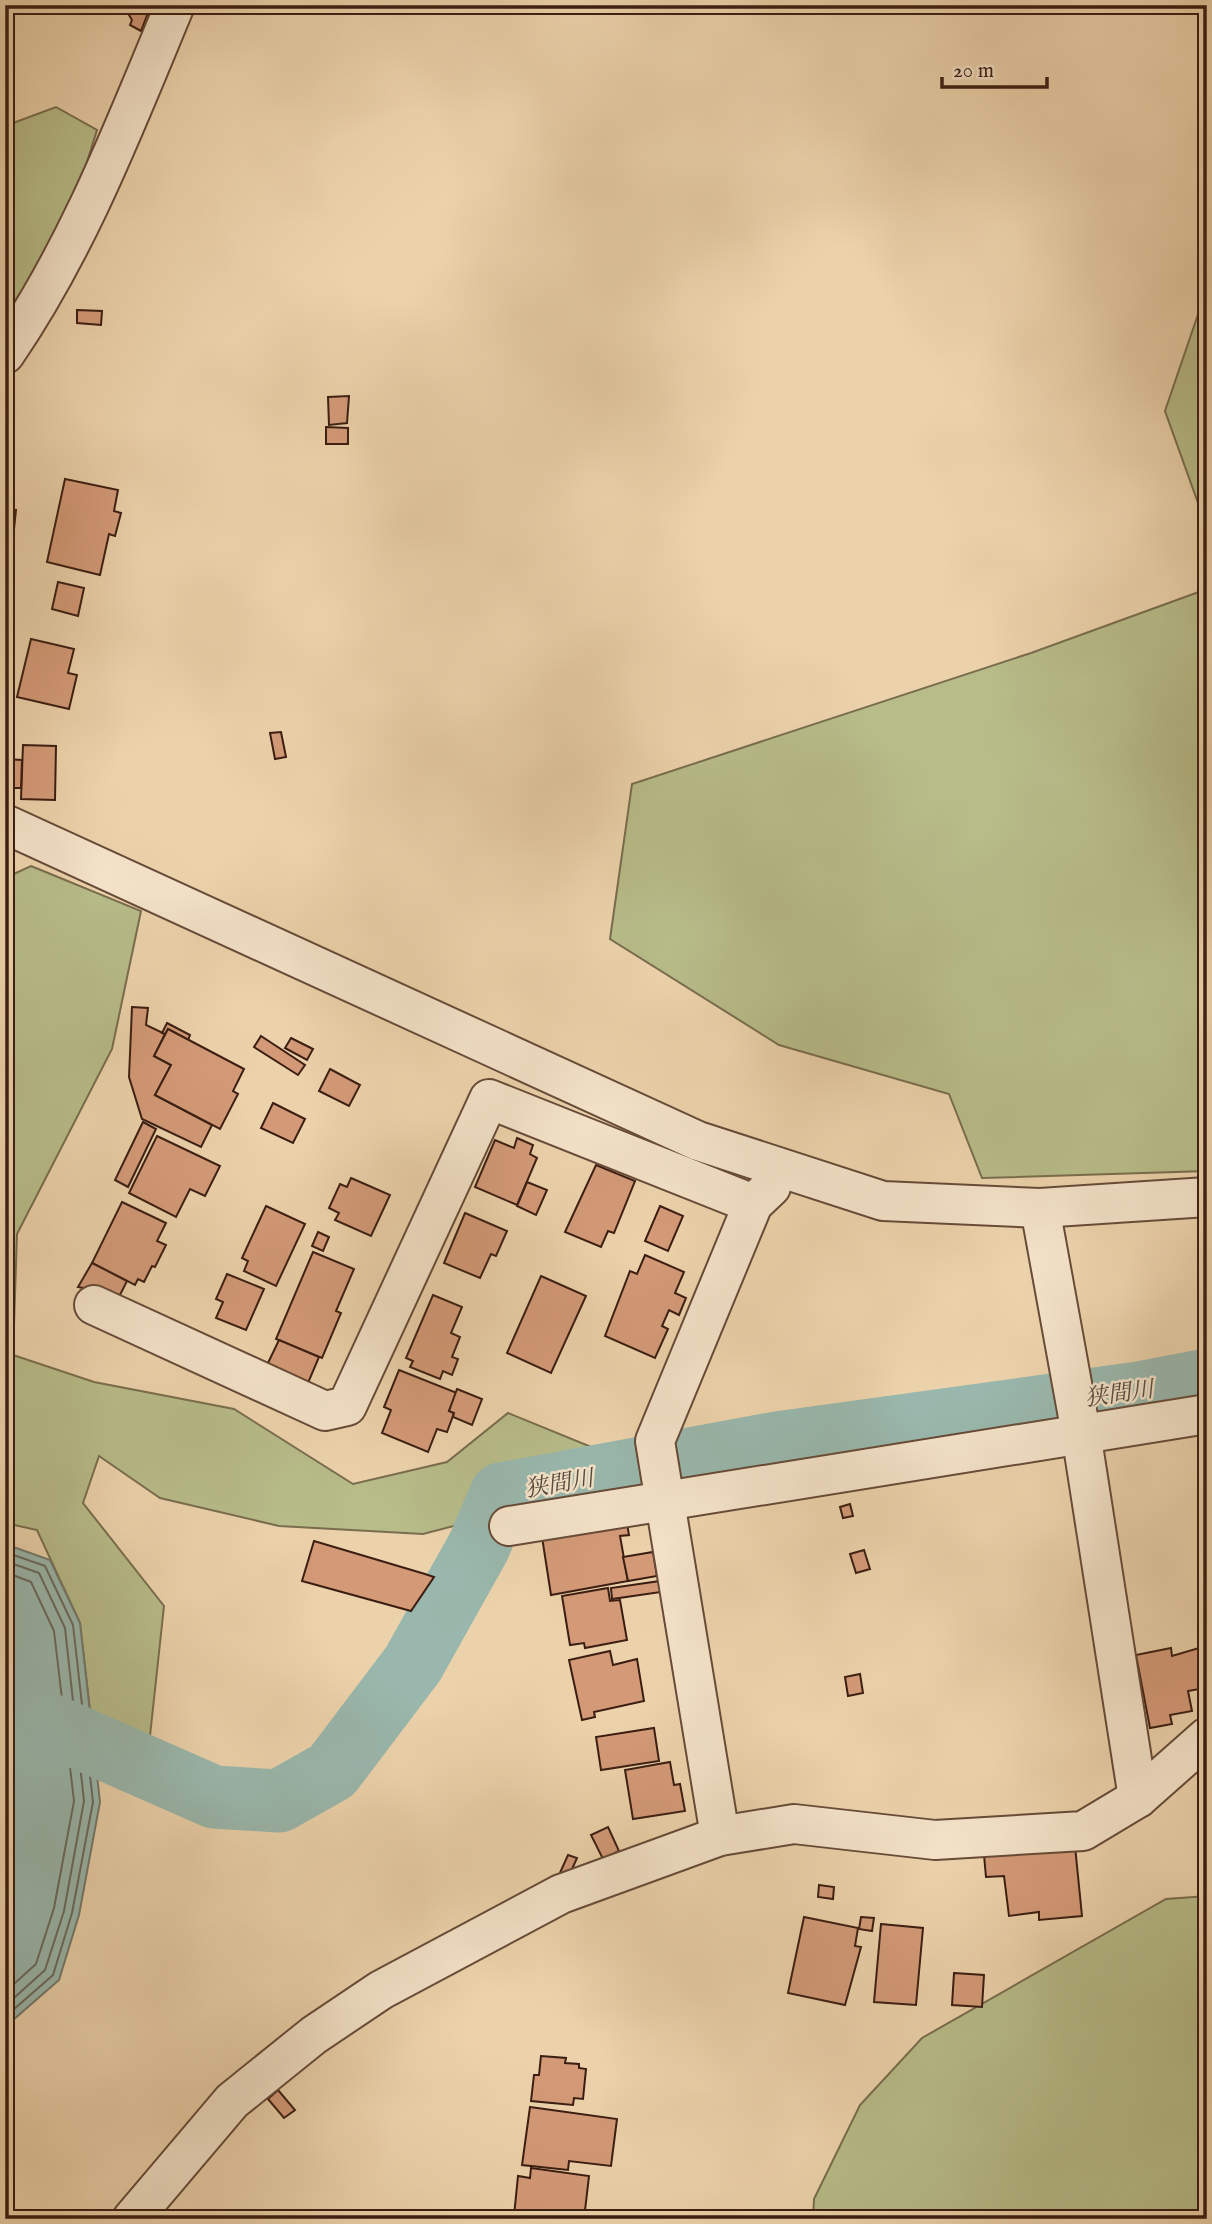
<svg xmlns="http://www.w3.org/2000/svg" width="1212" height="2224" viewBox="0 0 1212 2224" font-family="'IM FELL English','Noto Serif JP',serif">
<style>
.green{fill:#b7bc89;stroke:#796d4e;stroke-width:2}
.water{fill:#99b7ac;stroke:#737a6e;stroke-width:2}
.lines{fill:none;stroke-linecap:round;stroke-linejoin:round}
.shore{stroke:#6a6a5f;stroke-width:2}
.river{stroke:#99b7ac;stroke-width:63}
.building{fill:#d49a78;stroke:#3b1e12;stroke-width:2}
.minor-casing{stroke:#674b38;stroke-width:42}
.minor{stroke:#f3e2c8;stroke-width:38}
.labels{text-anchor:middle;stroke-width:5;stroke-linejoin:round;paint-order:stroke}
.water-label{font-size:23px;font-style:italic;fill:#574c40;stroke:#f3e2c8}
</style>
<rect width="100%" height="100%" fill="#ecd2ab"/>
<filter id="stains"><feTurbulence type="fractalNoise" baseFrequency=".00286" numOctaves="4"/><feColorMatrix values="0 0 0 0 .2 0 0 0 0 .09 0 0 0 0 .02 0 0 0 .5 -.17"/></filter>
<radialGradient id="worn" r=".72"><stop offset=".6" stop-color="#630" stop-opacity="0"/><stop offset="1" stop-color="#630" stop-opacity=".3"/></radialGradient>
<g class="green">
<path d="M56,107L97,130L69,220L5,316V126Z"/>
<path d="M1207,288V528L1165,411Z"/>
<path d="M1207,589V1171L982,1178L949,1094L779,1045L610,939L632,784L1031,653Z"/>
<path d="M31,866L141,911L112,1049L17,1234L13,1355L94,1382L234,1409L353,1484L447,1462L508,1413L611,1455L615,1484L423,1534L279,1526L160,1498L99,1456L83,1503L164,1606L149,1745L92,1728L80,1623L37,1530L5,1523V878Z"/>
<path d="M1207,1896V2219H813L814,2199L860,2105L922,2038L1166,1899Z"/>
</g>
<path class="water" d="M5,1544L50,1560L80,1623L100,1802L79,1915L59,1980L5,2027Z"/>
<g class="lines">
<g class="shore">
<path d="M5,1552L45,1566L73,1625L93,1802L72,1913L53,1975L5,2017"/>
<path d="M5,1561L39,1573L65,1628L84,1801L64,1911L45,1970L5,2006"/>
<path d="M5,1572L31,1582L54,1631L74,1801L54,1908L36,1964L5,1992"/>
</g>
<path class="river" d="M5,1705L214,1797L279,1801L332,1771L413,1664L479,1546L501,1494L777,1443L1139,1393L1207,1380"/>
</g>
<g class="building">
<path d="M123,5H151L141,31L130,25L132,20Z"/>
<path d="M77,310L102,311L101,325L77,323Z"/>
<path d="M349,396L347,423L329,425L328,397Z"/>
<path d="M326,427L348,428V444H326Z"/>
<path d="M65,479L118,490L114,511L121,513L115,536L109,534L100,575L47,562Z"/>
<path d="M5,509L16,510L5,616Z"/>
<path d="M58,582L84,588L78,616L52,609Z"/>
<path d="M31,639L74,649L68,673L77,675L69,709L17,697Z"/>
<path d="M281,732L286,757L275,759L270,733Z"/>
<path d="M23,745L56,746L55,800L21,799Z"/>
<path d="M5,759L22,760L21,788H5Z"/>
<path d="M132,1007L148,1008L146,1025L165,1034L154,1056L171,1065L155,1095L212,1125L201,1147L142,1119L129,1077Z"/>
<path d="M167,1023L190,1035L188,1040L168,1029L165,1034L162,1033Z"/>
<path d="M168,1029L244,1069L233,1091L238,1094L220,1129L155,1095L171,1065L154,1056Z"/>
<path d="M261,1036L305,1065L298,1075L254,1047Z"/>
<path d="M291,1038L313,1049L307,1060L285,1048Z"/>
<path d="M330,1069L360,1085L349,1106L319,1091Z"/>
<path d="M273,1103L305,1119L293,1143L261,1128Z"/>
<path d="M143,1122L156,1129L128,1187L115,1180Z"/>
<path d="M157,1136L220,1166L205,1196L190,1189L176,1217L129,1193Z"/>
<path d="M517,1138L533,1145L530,1154L537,1158L517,1205L475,1187L495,1140L514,1148Z"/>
<path d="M596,1165L635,1181L614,1233L608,1231L601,1247L565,1232Z"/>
<path d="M351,1178L390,1195L371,1236L335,1220L339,1213L329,1208L340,1184L347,1187Z"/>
<path d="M527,1182L547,1190L536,1215L517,1206Z"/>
<path d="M122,1202L166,1223L157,1241L166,1245L155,1267L152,1266L144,1282L138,1279L135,1285L92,1263Z"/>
<path d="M266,1206L305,1224L276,1286L244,1271L248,1261L242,1258Z"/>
<path d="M660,1206L683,1216L668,1251L645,1241Z"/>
<path d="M465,1213L507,1231L496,1256L491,1254L480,1278L444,1263Z"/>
<path d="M318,1232L329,1237L323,1251L312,1246Z"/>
<path d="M313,1252L354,1269L336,1311L341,1313L322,1358L276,1339Z"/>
<path d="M645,1255L684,1272L675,1293L686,1298L679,1315L669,1310L662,1326L668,1329L655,1358L605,1336L630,1271L637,1274Z"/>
<path d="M92,1263L127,1281L120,1295L78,1287Z"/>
<path d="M227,1274L264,1289L246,1330L216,1318L223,1302L216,1299Z"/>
<path d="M541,1276L586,1296L551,1373L507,1353Z"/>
<path d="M433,1295L462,1307L451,1333L460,1337L452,1357L458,1359L452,1375L443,1371L440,1379L410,1367L413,1361L406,1358Z"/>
<path d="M279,1340L319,1357L308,1383L267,1365Z"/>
<path d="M399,1370L457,1393L449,1411L454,1413L447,1432L437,1429L428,1452L382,1433L391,1410L384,1407Z"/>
<path d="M457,1389L482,1399L472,1425L453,1417L454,1413L449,1411Z"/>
<path d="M850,1504L853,1516L843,1518L840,1507Z"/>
<path d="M626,1518L629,1535L620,1536L628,1581L551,1595L542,1537Z"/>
<path d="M314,1541L425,1574L434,1577L411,1611L302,1581Z"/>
<path d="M864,1550L870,1569L856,1573L850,1554Z"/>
<path d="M653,1552L657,1576L628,1581L623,1557Z"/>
<path d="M660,1581L661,1592L612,1599L611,1588Z"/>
<path d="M608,1588L610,1601L620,1600L627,1640L585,1648L584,1643L570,1645L562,1596Z"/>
<path d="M1171,1648L1172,1656L1199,1648L1205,1688L1188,1691L1192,1711L1170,1715L1172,1724L1150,1728L1136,1655Z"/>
<path d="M610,1651L613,1665L637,1659L644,1701L594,1712L595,1717L582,1720L569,1660Z"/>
<path d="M860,1674L863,1693L848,1696L845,1677Z"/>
<path d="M654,1728L659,1761L601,1770L596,1737Z"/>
<path d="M670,1762L674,1785L680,1784L685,1811L633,1819L625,1770Z"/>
<path d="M608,1827L619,1851L603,1859L591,1835Z"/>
<path d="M1075,1846L1082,1916L1039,1920V1912L1009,1916L1004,1876L986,1877L984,1855Z"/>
<path d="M568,1855L577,1858L568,1878L559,1875Z"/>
<path d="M819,1885L834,1887L833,1899L818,1897Z"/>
<path d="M804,1917L858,1928L855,1946L861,1947L845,2005L788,1993Z"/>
<path d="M861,1917L874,1918L872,1931L859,1929Z"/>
<path d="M881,1924L923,1928L916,2005L874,2002Z"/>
<path d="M954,1973L984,1975L982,2007L952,2005Z"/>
<path d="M541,2056L566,2058L565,2063L579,2064V2068L586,2069L583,2099L574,2098L573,2105L531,2101L534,2075H539Z"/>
<path d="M278,2090L295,2110L284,2118L268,2099Z"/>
<path d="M530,2107L617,2119L611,2166L569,2161L568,2170L522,2165Z"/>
<path d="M531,2168L589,2176L584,2219L514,2216L518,2176L530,2178Z"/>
</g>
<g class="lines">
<defs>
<g id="minor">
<path d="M5,354C79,246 125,125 175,5"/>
<path d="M5,824L698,1141L883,1201L1040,1208L1207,1197"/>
<path d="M1040,1208L1081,1433L1138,1798"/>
<path d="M94,1305L325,1411L347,1406L489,1099L753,1204"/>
<path d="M509,1526L1207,1414"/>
<path d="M720,1836L655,1441L753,1204L771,1187"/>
<path d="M132,2219L232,2101L314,2035L381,1990L561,1894L720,1836L794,1824L935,1840L1083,1831L1138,1798L1207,1737"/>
</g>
</defs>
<use href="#minor" class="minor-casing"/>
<use href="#minor" class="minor"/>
</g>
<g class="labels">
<g class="water-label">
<text transform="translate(1119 1393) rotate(-8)" y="8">狭間川</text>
<text transform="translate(559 1483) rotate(-10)" y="8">狭間川</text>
</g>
</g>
<rect width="1212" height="2224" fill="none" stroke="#ecd2ab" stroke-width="28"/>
<rect x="7" y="7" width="1198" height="2210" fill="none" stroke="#3b1e12" stroke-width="3.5"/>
<rect x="14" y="14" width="1184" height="2196" fill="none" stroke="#3b1e12" stroke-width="2"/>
<path d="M942 77v10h105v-10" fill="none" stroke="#3b1e12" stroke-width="3.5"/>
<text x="953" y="77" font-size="21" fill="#3b1e12" stroke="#f3e2c8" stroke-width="5" paint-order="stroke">20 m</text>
<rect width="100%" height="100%" filter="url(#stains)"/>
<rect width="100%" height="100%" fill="url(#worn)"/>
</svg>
